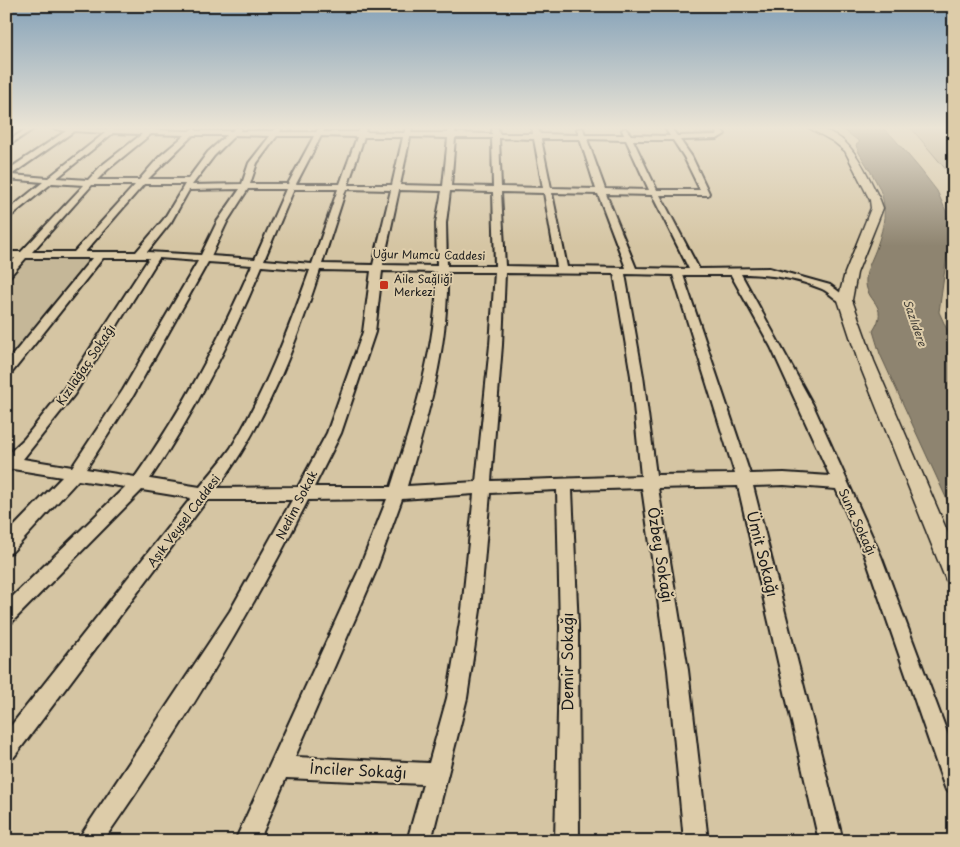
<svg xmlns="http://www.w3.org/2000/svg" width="960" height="847" viewBox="0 0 960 847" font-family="'Playpen Sans',sans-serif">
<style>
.built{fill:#c5b798}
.green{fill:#b7a98c;stroke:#6a6254}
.water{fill:#8e8470;stroke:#605a4e}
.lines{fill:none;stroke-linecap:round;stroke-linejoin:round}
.minor-casing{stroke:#1c1c1c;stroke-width:4}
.major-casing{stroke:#1c1c1c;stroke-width:3}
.minor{fill:#ddcca9;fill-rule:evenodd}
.major{fill:#ddcca9;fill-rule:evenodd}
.poi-dot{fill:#c8321e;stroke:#ddcca9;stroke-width:2}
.labels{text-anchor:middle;stroke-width:4;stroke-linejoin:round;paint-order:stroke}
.far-street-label{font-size:11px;fill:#1c1c1c;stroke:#ddcca9}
.far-poi-label{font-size:11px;fill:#1c1c1c;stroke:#ddcca9;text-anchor:start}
.far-water-label{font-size:11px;font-style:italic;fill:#444039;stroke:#ddcca9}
.street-label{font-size:12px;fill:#1c1c1c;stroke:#ddcca9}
.near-street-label{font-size:15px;fill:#1c1c1c;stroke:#ddcca9}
</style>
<rect width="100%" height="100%" fill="#d5c5a3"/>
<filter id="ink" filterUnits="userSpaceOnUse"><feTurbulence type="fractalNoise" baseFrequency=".02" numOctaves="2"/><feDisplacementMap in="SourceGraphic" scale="10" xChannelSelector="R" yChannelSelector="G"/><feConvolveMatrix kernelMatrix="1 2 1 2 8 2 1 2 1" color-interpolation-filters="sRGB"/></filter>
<g filter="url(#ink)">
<path class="built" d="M26,259L88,260L11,357H6V280Z"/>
<path class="green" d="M911,128H954V179Z"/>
<path class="water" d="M841,128H882L892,136L920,169L937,191L946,211L950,233L939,312L954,345V515L880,354L873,331C891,303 864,303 866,279C866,269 874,256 877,246C893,201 881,189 858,151L856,145L860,142Z"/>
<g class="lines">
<defs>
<g id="minor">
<path d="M28,128H35L6,147V142Z"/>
<path d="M53,128L148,130L152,128L155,130L189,131L194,128L197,131H232L235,128H241L240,131H273L276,128H282L280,132H316L319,128H325L323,132H358L360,128H366L365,132L404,133L406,128H412L411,133H448L449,128H455V133L492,134V128H498L499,134H533L532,128H538L540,134L579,135L577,129L583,128L585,135H624L622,130L625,128L631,135L670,136L665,128H671L677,136L716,135L718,134L713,128H720L725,134L717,139L680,140L692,157L709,193L708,195H660L699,269L769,268L830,285L850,300L849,302C838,305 831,293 822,289C797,278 768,274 741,274L813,405L881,556L954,751V793L946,790L943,782L865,556L836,489L784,485L753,486L843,841H819L738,486L658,488L688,670L708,841H684L668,670L642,488L572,490L578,628L579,841H555L560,628L557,490L490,493L480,610L467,698L431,841H407L423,784L286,778L259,841H235L358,572L387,499L308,500C248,619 179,732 103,841H77L230,611L292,500H207L14,757L6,760V732L191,498L142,490L12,622L6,625V603L125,487L78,480L12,552L6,554V535L62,477L13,469L6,472V456L24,439L64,389L149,258H103L10,375L6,376V363L92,258H26L10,276L6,277V268L15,258H6V252H21L84,185L52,183L6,220V212L43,182L6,179V171L66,131ZM74,131L105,133L48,178L11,175ZM113,133L142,134L101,166L88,180L57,178ZM151,134L185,135L160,156L139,180H97L107,170ZM193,135H227L208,152L188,179H148ZM235,135L270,136L249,163L242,184L192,185L214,156ZM277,136H314L288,184H250L257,163ZM321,136L357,137L340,184H296ZM364,137H403L392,185H348ZM410,137L448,138L443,186L400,185ZM455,138H492L493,187L451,186ZM499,138L534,139L543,188L501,187ZM541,139H580L596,189L551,188ZM587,139L626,140L649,190L605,189ZM633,140H673L684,157L700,190H657ZM144,184H185L164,219L136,252H85ZM92,185H135L74,252H32ZM240,189L217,222L201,255L147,252L171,222L189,190ZM248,189H286L255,259L211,256L227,222ZM294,189H338L312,264L264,260ZM346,189L391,190L373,265L322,264ZM399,190L442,191L436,223L437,266L383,265ZM450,191L493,192L495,266H447L446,223ZM501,192L544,193L557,267L505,266ZM552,193L598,194L626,268L567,267ZM606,194L652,195L689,269L636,268ZM159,258L198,261L123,390L72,467L23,459L74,395ZM208,262L252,265C218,342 184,408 135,477L86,469L133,396ZM262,266L310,270C288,331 265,392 231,448C222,461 210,474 200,487L150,479C195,412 231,341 262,266ZM320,270L371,271L363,332L327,433L298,487L217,488C266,423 295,347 320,270ZM382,271L437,272C437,346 414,417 391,487H314L341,433L375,332ZM447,272H495L490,345L476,482L407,486C428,416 449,345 447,272ZM505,273L614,274L631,376L641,476L491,481L502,345ZM625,274L673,275L735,474L656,475L643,376ZM683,275H731L771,347L830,476L784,473L750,474ZM474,494L462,610L447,698L429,763L295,757L375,573L402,499Z"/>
</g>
<path id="major" d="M809,128C850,128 864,169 880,200L883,208L857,273L852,300L874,361L954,547V583L946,580L943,573L858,361L838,300L845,273L871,208L870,200L845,151L834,142Z"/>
</defs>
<use href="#minor" class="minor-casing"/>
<use href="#major" class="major-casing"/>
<use href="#minor" class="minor"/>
<use href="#major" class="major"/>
</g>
</g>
<linearGradient id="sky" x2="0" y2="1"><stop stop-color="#84a1b8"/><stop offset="0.52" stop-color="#ece5d6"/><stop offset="1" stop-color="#ece5d6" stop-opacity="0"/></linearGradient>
<rect width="960" height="246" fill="url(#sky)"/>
<rect class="poi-dot" x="379" y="280" width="10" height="10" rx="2.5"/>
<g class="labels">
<g class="far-street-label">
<text transform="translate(429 255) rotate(1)" y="4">Uğur Mumcu Caddesi</text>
</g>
<g class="far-poi-label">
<text x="394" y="283">Aile Sağliği<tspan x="394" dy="13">Merkezi</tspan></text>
</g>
<g class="far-water-label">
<text transform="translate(915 323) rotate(71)" y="4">Sazlıdere</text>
</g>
<g class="street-label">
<text transform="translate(86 365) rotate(-56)" y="4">Kızılağaç Sokağı</text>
<text transform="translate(297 505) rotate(-63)" y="4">Nedim Sokak</text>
<text transform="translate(184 521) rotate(-53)" y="4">Aşık Veysel Caddesi</text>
<text transform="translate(857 522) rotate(65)" y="4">Suna Sokağı</text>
</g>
<g class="near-street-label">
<text transform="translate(762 554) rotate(76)" y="5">Ümit Sokağı</text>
<text transform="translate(660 555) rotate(81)" y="5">Özbey Sokağı</text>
<text transform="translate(568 662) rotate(-90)" y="5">Demir Sokağı</text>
<text transform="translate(358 771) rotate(3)" y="5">İnciler Sokağı</text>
</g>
</g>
<rect width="960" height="847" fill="none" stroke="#ddcca9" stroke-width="25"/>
<rect x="12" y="12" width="935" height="822" fill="none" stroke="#1c1c1c" stroke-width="2" filter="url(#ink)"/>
</svg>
